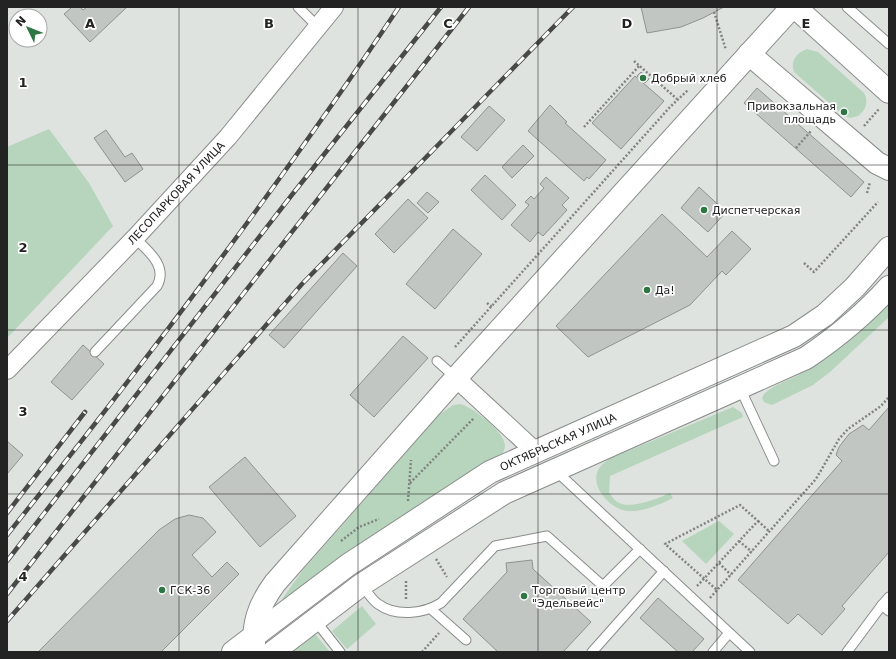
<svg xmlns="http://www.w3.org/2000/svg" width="896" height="659" viewBox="0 0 896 659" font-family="'DejaVu Sans',sans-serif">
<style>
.green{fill:#b6d5bc}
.building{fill:#c2c6c3;stroke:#8f9390}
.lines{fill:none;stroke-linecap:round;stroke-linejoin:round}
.lane-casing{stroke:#8a8e8b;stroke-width:11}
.street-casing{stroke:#8a8e8b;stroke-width:20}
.secondary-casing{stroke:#8a8e8b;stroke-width:24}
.path{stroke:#818381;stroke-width:2.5;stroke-dasharray:2 2;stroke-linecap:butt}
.lane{stroke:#fff;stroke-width:9}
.street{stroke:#fff;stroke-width:18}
.secondary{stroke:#fff;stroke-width:22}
.rail-casing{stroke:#484948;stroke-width:4.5}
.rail{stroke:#fff;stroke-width:3;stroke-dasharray:9;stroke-linecap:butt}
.grid{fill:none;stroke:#222322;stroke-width:1;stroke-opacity:0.55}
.poi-dot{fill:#2e7744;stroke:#fff;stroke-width:1.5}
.labels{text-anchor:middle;stroke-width:3.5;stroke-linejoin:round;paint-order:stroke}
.poi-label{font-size:11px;fill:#222322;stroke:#fff;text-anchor:start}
.street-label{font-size:11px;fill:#222322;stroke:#fff}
.grid-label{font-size:13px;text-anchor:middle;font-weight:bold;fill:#222322;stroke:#fff;stroke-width:3.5;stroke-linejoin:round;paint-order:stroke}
</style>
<rect width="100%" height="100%" fill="#dfe3df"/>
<g class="green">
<path d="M807,49L818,52L864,93C869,101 866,110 858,116L850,118L843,115L794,72C790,61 796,53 807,49Z"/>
<path d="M49,129L89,183L113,226L7,338V147Z"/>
<path d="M889,300V317L830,372L813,385L772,405L764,402L762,398C767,386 789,381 800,374C833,355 860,325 889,300Z"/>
<path d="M460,404C473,407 505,432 505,446C505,450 502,454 500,458L284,602L282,599L303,570L439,415L453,405Z"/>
<path d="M733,407L742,413L743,417L610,476L609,492C611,495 614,500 617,502C630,510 657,499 670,493L673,498C659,505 643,512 627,511C611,509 590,488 598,470C600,466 605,462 609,459Z"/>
<path d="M719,521L734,534L706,564L682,541Z"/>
<path d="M362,606L376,624L347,649L332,631Z"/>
<path d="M315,634L330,652H292Z"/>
</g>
<g class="building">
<path d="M72,7H80L83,10L87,7H127L90,42L64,14Z"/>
<path d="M641,7H724L703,18L681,27L647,33Z"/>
<path d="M641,72L649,79L645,83L637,76Z"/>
<path d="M635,76L664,101L621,149L592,123Z"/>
<path d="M757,88L864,182L851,197L744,103Z"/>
<path d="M550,105L567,122L565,123L606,160L589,179L587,177L584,181L528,131Z"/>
<path d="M489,106L505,120L477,151L461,137Z"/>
<path d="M106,130L125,157L132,153L143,169L125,182L94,138Z"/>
<path d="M523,145L534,156L512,178L502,167Z"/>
<path d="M485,175L516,205L502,220L471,190Z"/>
<path d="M546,177L569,198L562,205L567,210L543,236L538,232L530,242L511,225L529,205L525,202L531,196L534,199L544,188L540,184Z"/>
<path d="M699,187L726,212L708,232L681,208Z"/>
<path d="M427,192L439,202L428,213L417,203Z"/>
<path d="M408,199L428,218L394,253L375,234Z"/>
<path d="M662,214L707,257L732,231L751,249L726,275L722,271L690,305L588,357L556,326Z"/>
<path d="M453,229L482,254L435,309L406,284Z"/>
<path d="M343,253L357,266L284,348L269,335Z"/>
<path d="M403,336L428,358L374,417L350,395Z"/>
<path d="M83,345L104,364L72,400L51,382Z"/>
<path d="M889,407V552L842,606L845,609L822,635L798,614L788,624L738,580L842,461L836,455L839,447L849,434L863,425L869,430Z"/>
<path d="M7,441L23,455L7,474Z"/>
<path d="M245,457L296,516L260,547L209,487Z"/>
<path d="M189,515L203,518L216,532L192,555L212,577L227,562L239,574L161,652H38L159,530L175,519Z"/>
<path d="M532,560L533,569L591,622L563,652H498L463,619L507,572L506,563Z"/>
<path d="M658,598L704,639L692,652H678L640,618Z"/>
</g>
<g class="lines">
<defs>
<g id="lane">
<path d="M298,7L318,27"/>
<path d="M847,7L889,44"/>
<path d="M95,352L157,286C168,266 148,251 135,238"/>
<path d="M437,361L456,378"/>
<path d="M740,388L774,461"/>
<path d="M555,470L750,652"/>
<path d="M361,585C367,591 372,600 378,604C396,617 423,614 441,603L495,546L547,536L603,586L640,549"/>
<path d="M889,597L882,605L889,611"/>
<path d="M431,609L466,640"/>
<path d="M315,620L340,652"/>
<path d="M592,652L664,571"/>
<path d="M713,652L729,633"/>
<path d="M847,652L882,605"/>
</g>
<g id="street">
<path d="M7,370L135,238L228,137L334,7"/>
<path d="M456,378L536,452"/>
</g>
<g id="secondary">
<path d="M795,7L889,92"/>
<path d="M749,54L877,163L889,169"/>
<path d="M233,652L348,565L490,472L794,336L825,315L855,287L889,248"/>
<path d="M254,652C253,623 258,606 275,583L456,378L792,7"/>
<path d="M273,652L361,585L504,493L806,358C837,337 864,315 889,287"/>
</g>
</defs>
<use href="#lane" class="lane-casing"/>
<use href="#street" class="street-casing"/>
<use href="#secondary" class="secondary-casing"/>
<g class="path">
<path d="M714,12L726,50"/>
<path d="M634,61L677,99"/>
<path d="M864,126L879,109"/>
<path d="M584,127L639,66"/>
<path d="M796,148L811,131"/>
<path d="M867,193L870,182"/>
<path d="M804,263L814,272L878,202"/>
<path d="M487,303L492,307"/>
<path d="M455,347L670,107L688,90"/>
<path d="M410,483L474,418"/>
<path d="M408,501L411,460"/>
<path d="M758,521L770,532"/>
<path d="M341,541L359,527L379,519"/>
<path d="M739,541L752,552"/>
<path d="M436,559L447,577"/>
<path d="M719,563L731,575"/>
<path d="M406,581V600"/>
<path d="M697,586C718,564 738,542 758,521L740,505L665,544L717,590"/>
<path d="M710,598L816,479L839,439L848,429L881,406L889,397"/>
<path d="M422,652L439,633"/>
</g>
<use href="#lane" class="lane"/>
<use href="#street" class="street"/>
<use href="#secondary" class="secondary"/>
<defs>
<g id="rail">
<path d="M7,513L85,412"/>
<path d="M7,535C144,364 277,189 399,7"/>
<path d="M7,561L291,196L441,7"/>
<path d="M7,594L469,7"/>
<path d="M7,621L302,284L573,7"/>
</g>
</defs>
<use href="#rail" class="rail-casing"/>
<use href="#rail" class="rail"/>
</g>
<path class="grid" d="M179,7V652M358,7V652M538,7V652M717,7V652M7,165H889M7,330H889M7,494H889"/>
<g class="poi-dot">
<circle cx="643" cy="78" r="4"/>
<circle cx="844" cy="112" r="4"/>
<circle cx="704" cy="210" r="4"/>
<circle cx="647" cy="290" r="4"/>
<circle cx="162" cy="590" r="4"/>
<circle cx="524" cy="596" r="4"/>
</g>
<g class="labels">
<g class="poi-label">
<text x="651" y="82">Добрый хлеб</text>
<text x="836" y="110" text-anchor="end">Привокзальная<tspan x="836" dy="13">площадь</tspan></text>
<text x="712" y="214">Диспетчерская</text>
<text x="655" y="294">Да!</text>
<text x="170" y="594">ГСК-36</text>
<text x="532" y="594">Торговый центр<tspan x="532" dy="13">"Эдельвейс"</tspan></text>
</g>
<g class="street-label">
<text transform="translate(176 193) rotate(-47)" y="4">ЛЕСОПАРКОВАЯ УЛИЦА</text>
<text transform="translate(558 442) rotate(-24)" y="4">ОКТЯБРЬСКАЯ УЛИЦА</text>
</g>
</g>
<g class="grid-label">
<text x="90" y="28">A</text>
<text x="269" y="28">B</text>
<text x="448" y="28">C</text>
<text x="627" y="28">D</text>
<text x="806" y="28">E</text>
<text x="23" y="87">1</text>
<text x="23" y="252">2</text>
<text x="23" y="416">3</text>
<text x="23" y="581">4</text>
</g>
<rect width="896" height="659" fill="none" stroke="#222322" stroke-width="16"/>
<g transform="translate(28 28) rotate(313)"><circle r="19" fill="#ffffff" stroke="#a7a7a7"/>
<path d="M0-3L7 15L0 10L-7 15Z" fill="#2e7744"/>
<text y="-6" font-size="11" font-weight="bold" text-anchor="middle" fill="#222322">N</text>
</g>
</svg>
